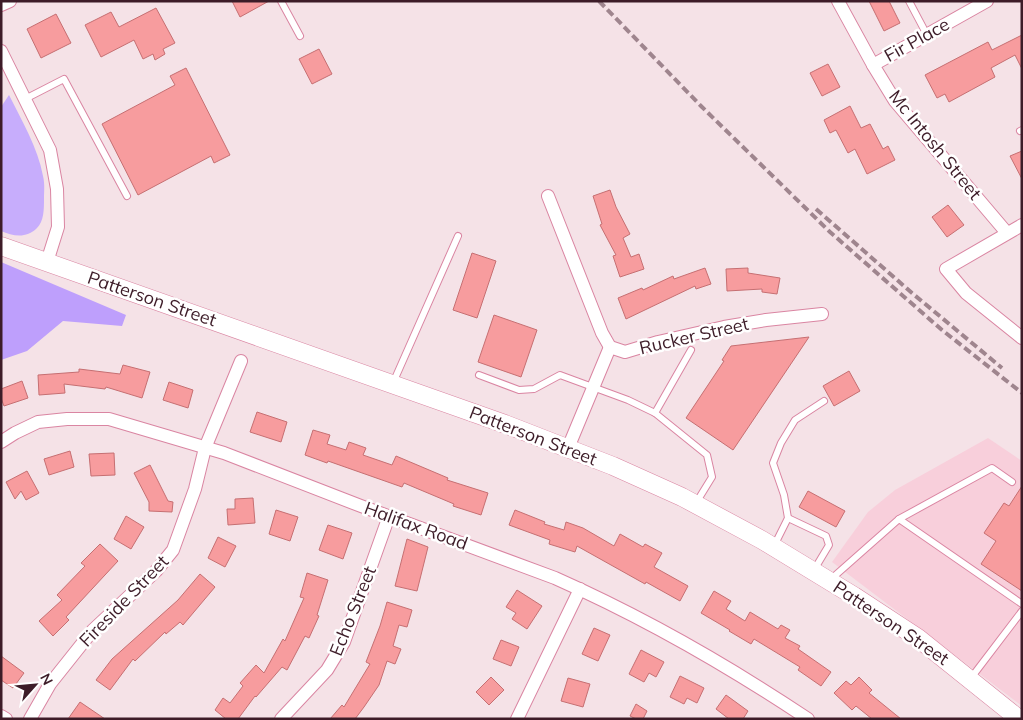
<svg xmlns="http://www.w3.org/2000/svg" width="1023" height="720" viewBox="0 0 1023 720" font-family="Mulish,sans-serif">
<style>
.built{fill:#f8cfdb}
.green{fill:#c7adfc}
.forest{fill:#be9ffc}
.building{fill:#f79c9e;stroke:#c66f72}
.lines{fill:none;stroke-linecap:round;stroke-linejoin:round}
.service-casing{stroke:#da85a2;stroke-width:8}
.minor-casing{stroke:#da85a2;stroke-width:14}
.secondary-casing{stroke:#da85a2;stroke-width:19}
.service{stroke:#fff;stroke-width:6}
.minor{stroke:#fff;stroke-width:12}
.secondary{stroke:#fff;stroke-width:18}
.rail{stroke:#9f858e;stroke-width:4;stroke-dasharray:8 4;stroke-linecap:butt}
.labels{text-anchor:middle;stroke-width:5;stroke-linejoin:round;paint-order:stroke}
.street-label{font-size:18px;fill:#3d1c28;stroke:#fff}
</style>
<rect width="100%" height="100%" fill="#f5e2e7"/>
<path class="built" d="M988,438L1022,461V706L832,562L868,512L895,490Z"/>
<path class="green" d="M9,95C22,121 38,148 43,176C45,184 44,192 44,199C44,209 44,221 37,228C26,239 13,236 1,231V107Z"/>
<path class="forest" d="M1,262L126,315L122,326L63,321L27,351L1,360Z"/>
<g class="building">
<path d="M232,1H269L240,17Z"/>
<path d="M869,1H889L900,23L884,31Z"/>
<path d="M156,8L175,43L163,49L165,54L155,60L153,54L143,59L134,40L101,57L85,25L111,12L119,27Z"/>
<path d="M56,14L71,43L41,58L27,29Z"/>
<path d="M1022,35V69L1015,55L991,68L995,77L949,102L945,94L937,98L925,75L988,42L992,50Z"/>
<path d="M319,49L332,74L312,84L299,59Z"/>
<path d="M828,64L840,87L822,96L810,73Z"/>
<path d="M186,68L230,155L214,163L211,156L138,195L102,124L175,85L170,76Z"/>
<path d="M850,106L861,128L870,124L883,149L888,146L895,160L867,174L855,149L848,153L836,130L830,133L824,120Z"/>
<path d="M1022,151V179L1010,156Z"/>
<path d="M610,190L616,207L630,234L623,238L631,257L639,254L644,269L620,277L613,256L616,255L600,225L602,224L593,196Z"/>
<path d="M948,205L964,225L947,237L932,217Z"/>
<path d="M472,253L496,261L477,318L453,310Z"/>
<path d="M705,268L711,284L696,289L695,286L626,319L618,298L642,288L643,290L673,276L674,279Z"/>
<path d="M748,268V273L780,278L777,294L762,292V289L727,291L726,269Z"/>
<path d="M494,315L537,330L521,377L478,362Z"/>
<path d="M809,337L733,450L686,418L724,361L722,360L731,346Z"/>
<path d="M123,365L150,372L142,398L106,387L105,389L64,384L65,393L39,395L38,375L79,372V369L120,374Z"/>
<path d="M849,371L860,391L834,406L823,386Z"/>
<path d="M22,381L28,398L4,406L1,398V389Z"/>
<path d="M169,382L193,390L188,408L163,400Z"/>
<path d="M257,412L287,422L281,442L250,432Z"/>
<path d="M313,430L330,435L327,444L346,450L349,442L366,448L363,455L392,465L396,456L448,478L447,480L488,493L481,515L453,506L454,504L404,483L402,487L328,461L327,463L305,455Z"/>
<path d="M70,451L74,467L49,475L44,459Z"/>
<path d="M114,453L115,475L91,476L89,454Z"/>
<path d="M150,465L168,501L173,502L172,512L149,511V502L134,473Z"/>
<path d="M27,471L39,493L26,500L21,491L15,499L6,482Z"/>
<path d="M1022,486V591L981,564L996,541L984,533L1004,503L1009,506Z"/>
<path d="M808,491L845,511L836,527L799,507Z"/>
<path d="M253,498L255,523L228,525L227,509H235V499Z"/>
<path d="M276,510L298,517L290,541L269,534Z"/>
<path d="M515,510L545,522L544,524L564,530L566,522L583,528L614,546L620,534L643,547L645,544L662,553L654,567L688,586L680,601L646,582L645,584L577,546L575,552L549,544L550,540L509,525Z"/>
<path d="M126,516L144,527L131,549L114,539Z"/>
<path d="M328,525L352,533L343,559L319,550Z"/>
<path d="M218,537L236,546L225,567L208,558Z"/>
<path d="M407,539L428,547L417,591L395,586Z"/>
<path d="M100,544L118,561L66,617L69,620L53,636L39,621L62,600L57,595L85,566L81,563Z"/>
<path d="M307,573L328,580L317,615L319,616L309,638L305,636L287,670L282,667L256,697L255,696L238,719H226L215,710L223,698L230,703L243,686L240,683L256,665L264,673L283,639L285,641L304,598L300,597Z"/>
<path d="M200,574L215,587L183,625L180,622L166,634L165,632L135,661L133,659L110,690L96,680L112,659L178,600Z"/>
<path d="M517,590L542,606L527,629L512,619L516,613L506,607Z"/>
<path d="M714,591L731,601L726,609L745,621L750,612L778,629L781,625L790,630L785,638L800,646L798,649L831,672L821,686L798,670L800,667L754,639L751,644L729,631L730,630L701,613Z"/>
<path d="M387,602L412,610L407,627L399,625L393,646L401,649L395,664L387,661L379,685L364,707L355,719H330L342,705L344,707L370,664L366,662L380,626Z"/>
<path d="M594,628L610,635L598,661L582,654Z"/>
<path d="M501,640L519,647L511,666L493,659Z"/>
<path d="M641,650L664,662L656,677L649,673L644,682L629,674Z"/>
<path d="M1,656L24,673L13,688L1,680Z"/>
<path d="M680,676L704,688L697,703L687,698L684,704L670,697Z"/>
<path d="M491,677L504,690L489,705L476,692Z"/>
<path d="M859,677L872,690L869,693L901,719H872L856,706L852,710L834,693L846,681L851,685Z"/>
<path d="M568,678L590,684L583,707L561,701Z"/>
<path d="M726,695L748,711L743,719H729L716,709Z"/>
<path d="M80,702L105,719H68Z"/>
<path d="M636,704L647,711L643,719H636L630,716Z"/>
</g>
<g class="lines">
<defs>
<g id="service">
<path d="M281,1L300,36"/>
<path d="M909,1L927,35"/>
<path d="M25,99L64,79L127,196"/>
<path d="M1020,131L1022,130"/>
<path d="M479,375L519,390L534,389L560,375L628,400L655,413L707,455L712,477L696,503"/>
<path d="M393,383L458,236"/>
<path d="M655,413L691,350"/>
<path d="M788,518L826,536L829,545L814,570"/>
<path d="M899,519L992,468L1012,482"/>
<path d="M774,546L788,518L784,495L773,463L781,443L795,420L824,401"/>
<path d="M830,580L899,519L1022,604"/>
<path d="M971,678L1022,611"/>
</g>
<g id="minor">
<path d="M838,1L873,65L895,101L1007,233"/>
<path d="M1,5L10,1"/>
<path d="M1,51L50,150L57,189L58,227L47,262"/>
<path d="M873,65L987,1"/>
<path d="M548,196L602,333L610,347L625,352L658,342L724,327L766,320L822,314"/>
<path d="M1022,225L946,269L966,293L1022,338"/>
<path d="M1,442L15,433L38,422L67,419H109L224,453L361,506L555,578C643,617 727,665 808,719"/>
<path d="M568,448L610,347"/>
<path d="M1,716L6,719"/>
<path d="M30,719L50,684L93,630L156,571L173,550L195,489L205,448L241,361"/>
<path d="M281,719L327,670L344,642L389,516"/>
<path d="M517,719L580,589"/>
</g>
<path id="secondary" d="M1,246L505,424L613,466L682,497L762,540L854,596L918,638L1019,719"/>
</defs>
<use href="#service" class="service-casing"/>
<use href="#minor" class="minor-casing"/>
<use href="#secondary" class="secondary-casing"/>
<use href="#service" class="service"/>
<use href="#minor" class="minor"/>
<use href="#secondary" class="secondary"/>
<g class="rail">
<path d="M599,1L702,107L830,232L942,330L1022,393"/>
<path d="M816,209L912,293L1002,368"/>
</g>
</g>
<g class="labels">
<g class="street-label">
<text transform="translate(917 40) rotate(-29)" y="6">Fir Place</text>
<text transform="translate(935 145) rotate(51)" y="6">Mc Intosh Street</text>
<text transform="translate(152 299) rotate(19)" y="6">Patterson Street</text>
<text transform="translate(694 336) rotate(-13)" y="6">Rucker Street</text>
<text transform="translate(533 436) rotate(21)" y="6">Patterson Street</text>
<text transform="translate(416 526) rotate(20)" y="6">Halifax Road</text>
<text transform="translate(124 601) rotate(-46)" y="6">Fireside Street</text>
<text transform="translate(353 611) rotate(-68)" y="6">Echo Street</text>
<text transform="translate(891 623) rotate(34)" y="6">Patterson Street</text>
</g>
</g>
<rect width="1023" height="720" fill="none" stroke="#3d1c28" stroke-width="5"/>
<g transform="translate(35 685) rotate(63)" stroke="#ffffff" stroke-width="4" paint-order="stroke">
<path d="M0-4L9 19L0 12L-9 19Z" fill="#3d1c28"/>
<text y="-8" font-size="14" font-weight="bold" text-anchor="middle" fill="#3d1c28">N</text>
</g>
</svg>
